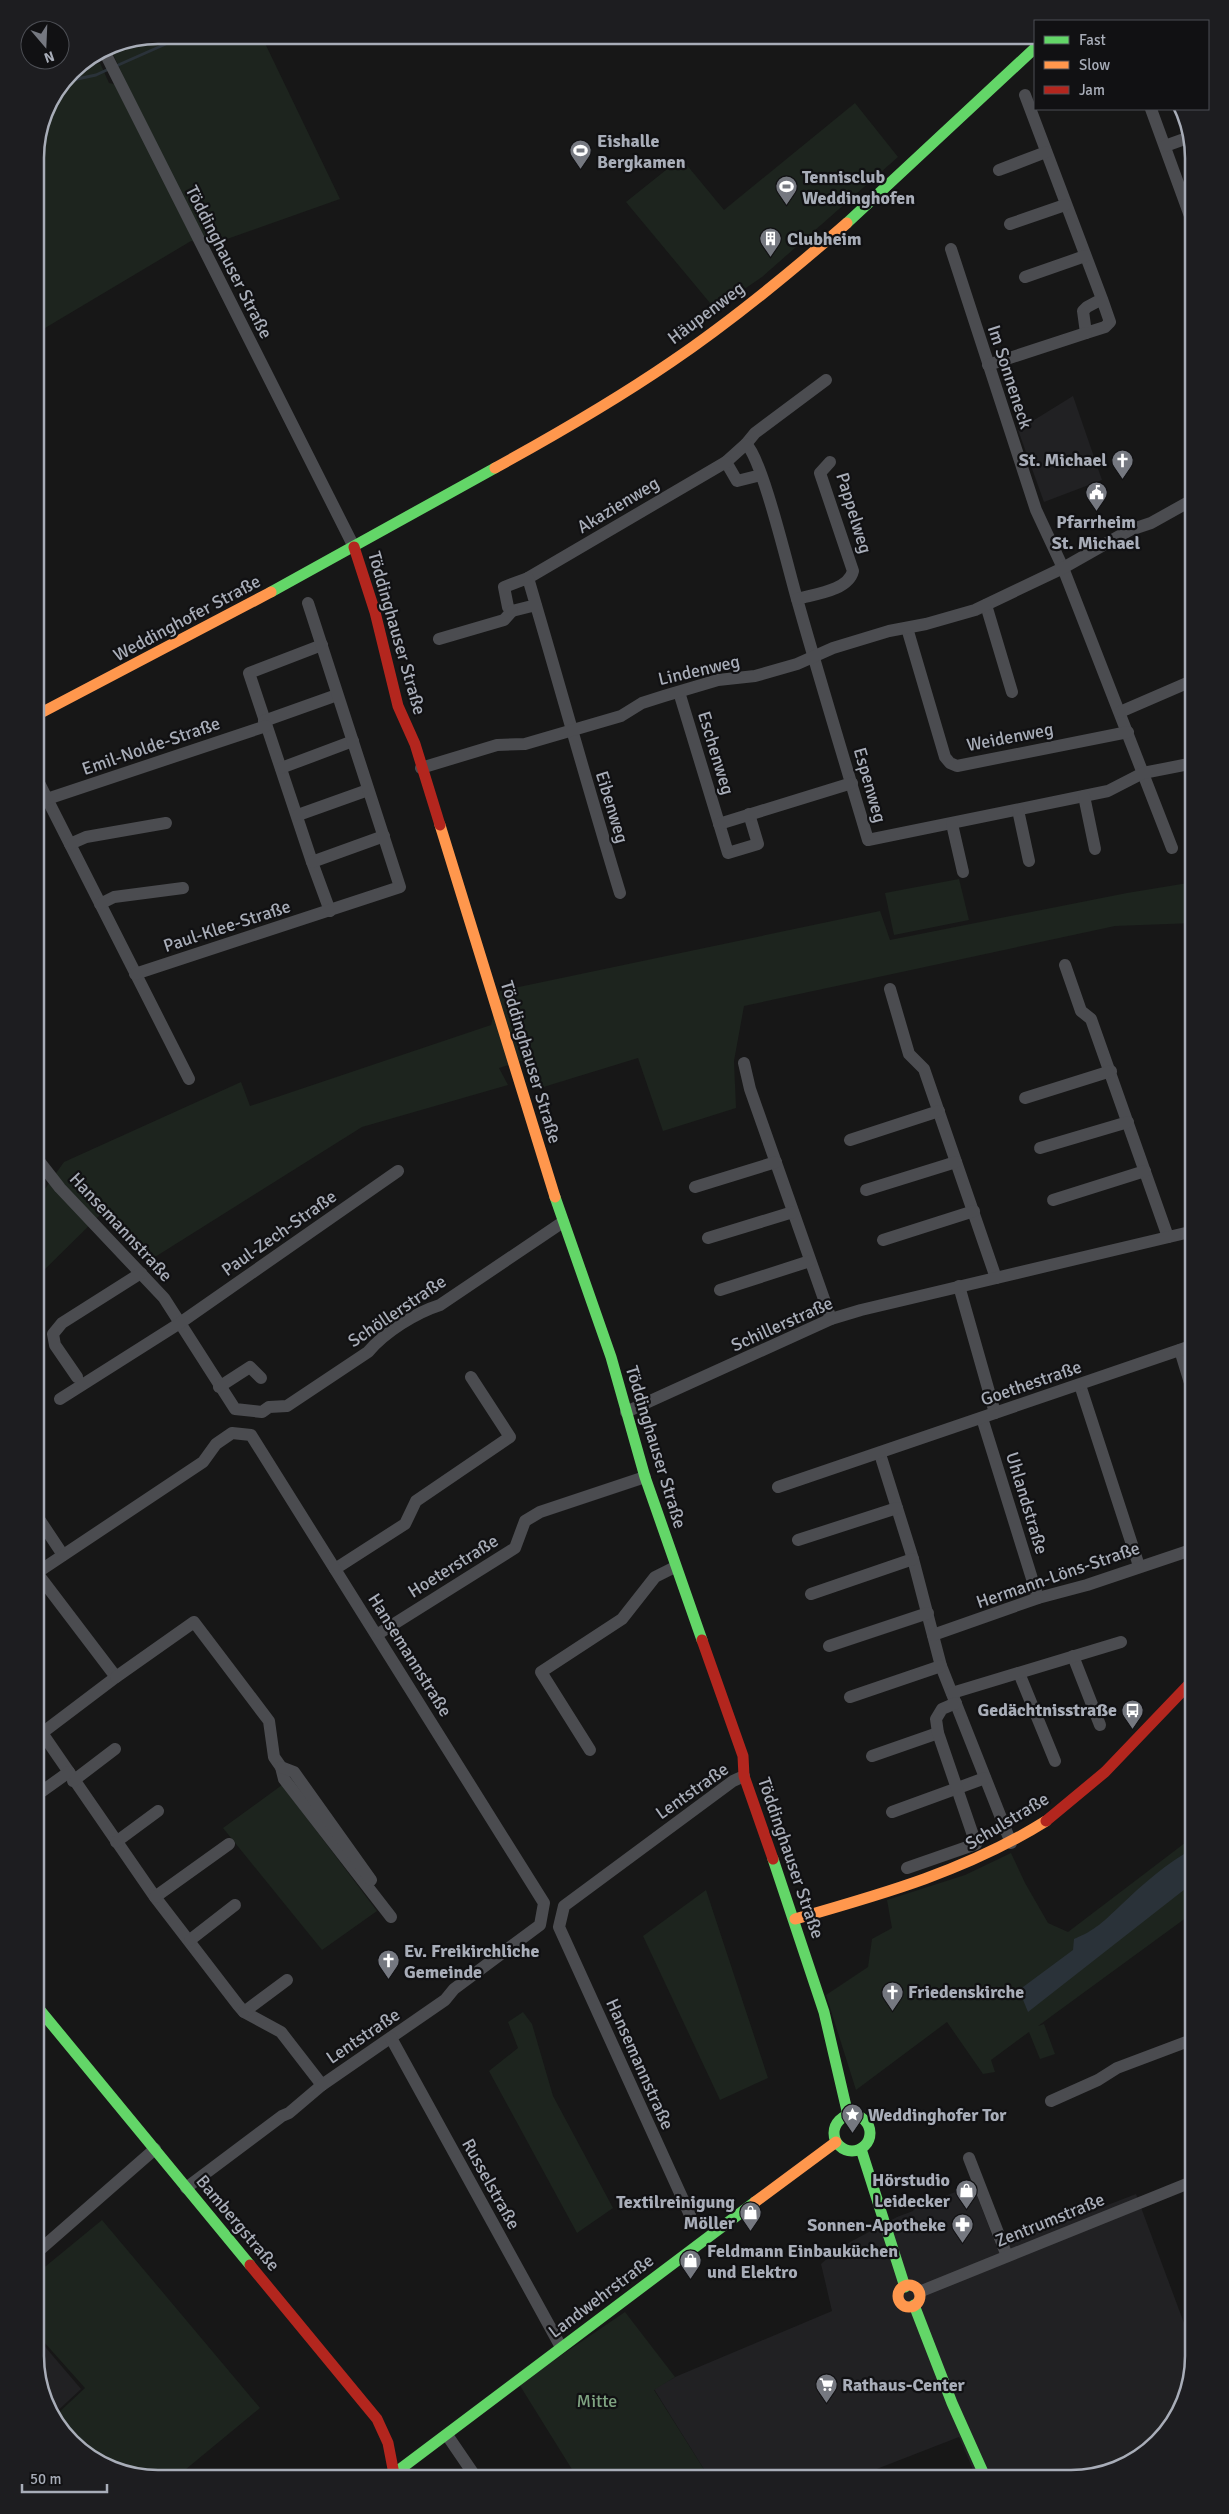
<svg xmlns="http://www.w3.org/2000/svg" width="1229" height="2514" viewBox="0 0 1229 2514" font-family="Signika,sans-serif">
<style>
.built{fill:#212123}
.green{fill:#1d241e}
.water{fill:#2a3239}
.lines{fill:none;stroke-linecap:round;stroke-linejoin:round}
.stream{stroke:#2a3239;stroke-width:3}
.street{stroke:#4b4c50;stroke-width:12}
.fast{stroke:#63d668;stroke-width:11}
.slow{stroke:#ff974d;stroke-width:11}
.jam{stroke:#b3261e;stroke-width:11}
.labels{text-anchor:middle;stroke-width:4.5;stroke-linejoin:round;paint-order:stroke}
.poi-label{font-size:18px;font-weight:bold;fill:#a8adb8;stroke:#111113;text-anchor:start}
.street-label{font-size:18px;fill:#a8adb8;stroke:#111113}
.park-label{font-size:18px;fill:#7fa381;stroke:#111113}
.rim{fill:none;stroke:#a8adb8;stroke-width:2.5}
</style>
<rect width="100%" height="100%" fill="#171717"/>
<g class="built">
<path d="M1073,396L1102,480L1044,502L1018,430Z"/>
<path d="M973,2185L997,2248L1136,2194L1194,2350V2356L1173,2425L1118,2470L1071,2479H977L959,2437L851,2479H710L654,2389L675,2377L832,2311L821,2264L839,2248L897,2217L913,2211L915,2208Z"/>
<path d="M35,2335L81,2389L53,2415L44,2403L35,2356Z"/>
</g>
<g class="green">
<path d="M159,35H261L340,199L213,244L191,241L35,334V150L44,111L73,70L100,63L109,83L128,87L109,45L135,39L138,45Z"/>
<path d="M855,103L898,157L762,277L715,309L626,202L681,158L724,210Z"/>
<path d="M959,879L969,920L894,935L885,893Z"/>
<path d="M1194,882V923L1115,926L744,1006L734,1061L736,1108L663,1131L638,1058L537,1089L524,1060L499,1068L508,1085L362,1127L155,1257L105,1210L35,1279V1203L64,1162L241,1082L250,1106L491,1025L500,991L880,911L890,940L1127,893Z"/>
<path d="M282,1785L377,1911L322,1950L223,1828Z"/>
<path d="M1194,1836V1912L1038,2026L1044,2024L1055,2054L1040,2059L1029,2032L991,2060L995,2072L983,2074L947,2022L856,2090L826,1995L868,1967L872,1939L892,1928L887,1900L965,1875L1011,1853L1025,1883L1048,1923L1068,1932Z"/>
<path d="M706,1890L768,2078L720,2100L643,1936Z"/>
<path d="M523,2012L532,2024L553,2096L613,2208L577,2233L489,2071L518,2048L508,2022Z"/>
<path d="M102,2220L260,2408L174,2479H150L83,2454L55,2416L85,2388L35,2332V2275Z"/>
<path d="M625,2312L675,2377L654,2390L710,2479H578L519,2384Z"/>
</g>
<path class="water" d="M1194,1848V1882L1028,2012L1019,1990L1073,1950L1074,1939C1096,1930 1104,1921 1121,1905C1143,1884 1167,1863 1194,1848Z"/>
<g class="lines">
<g class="stream">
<path d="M116,66L186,35"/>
<path d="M63,82L96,75L111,68"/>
</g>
<g class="street">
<path d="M103,49L354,547"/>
<path d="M1025,95L1102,299L1087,307L1083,311L1086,333L1105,327L1110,322L1102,299"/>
<path d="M1151,109L1194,227"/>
<path d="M1165,146L1190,137"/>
<path d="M999,170L1046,152"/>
<path d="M1010,224L1065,205"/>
<path d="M951,249L1036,510L1063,568L1172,848"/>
<path d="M1025,277L1085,256"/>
<path d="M988,365L1086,333"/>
<path d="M746,444L755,433L826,380"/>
<path d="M761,475L737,481L726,462L746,444C763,459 790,577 799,606C821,684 845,762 868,840L1108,791L1143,773L1194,763"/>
<path d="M528,578L726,462"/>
<path d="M797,599C814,594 848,591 853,571L820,473L830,462"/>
<path d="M536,605L512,611L508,607L504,587L528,578C559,683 588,788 620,893"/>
<path d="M986,605L1012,692"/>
<path d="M907,628L945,757L950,763L957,766L1128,732"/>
<path d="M439,639L504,620L512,611"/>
<path d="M322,645L249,673L312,862L330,911"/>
<path d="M679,692L728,853L758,844L749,814"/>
<path d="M1120,712L1194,680"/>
<path d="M264,721L337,695"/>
<path d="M281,768L353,741"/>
<path d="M421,768L497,745L525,744L621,716L642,703L664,696L718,680L755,676L797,664L833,648L889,631L926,624L975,610L1063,568L1130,530L1151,523L1194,499"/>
<path d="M35,775L189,1079"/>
<path d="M1084,796L1095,849"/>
<path d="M47,799L266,726"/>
<path d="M1018,810L1029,861"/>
<path d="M298,815L368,790"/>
<path d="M719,824L852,783"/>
<path d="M952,824L963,872"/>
<path d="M70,844L86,837L166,823"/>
<path d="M312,862L384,836"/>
<path d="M100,904L114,897L183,888"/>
<path d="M1065,965L1081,1011L1091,1019L1168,1237"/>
<path d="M135,974L400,887L308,603"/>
<path d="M890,989L909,1054L924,1069L996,1278"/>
<path d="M744,1063L750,1089L831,1319"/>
<path d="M1025,1098L1111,1071"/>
<path d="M850,1140L939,1111"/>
<path d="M1040,1148L1128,1122"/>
<path d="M35,1156L60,1188L164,1298L235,1409L262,1412L269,1407L287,1406L368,1352C385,1332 415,1313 440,1305L563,1222"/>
<path d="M695,1187L776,1162"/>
<path d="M866,1190L956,1162"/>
<path d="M1053,1200L1145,1171"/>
<path d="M708,1238L793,1212"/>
<path d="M883,1240L974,1211"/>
<path d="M959,1286L995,1413"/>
<path d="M720,1290L810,1261"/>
<path d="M1180,1350L1194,1396"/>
<path d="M77,1377L55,1345L53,1334L62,1323L141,1273"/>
<path d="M1080,1385L1139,1566"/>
<path d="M219,1387L250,1367L261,1378"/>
<path d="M60,1399L180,1323L398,1171"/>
<path d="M626,1412L831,1319L861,1310L1194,1231"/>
<path d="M982,1418L1038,1598"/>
<path d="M880,1454L913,1559L941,1666L1011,1843"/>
<path d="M778,1487L1194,1345"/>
<path d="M35,1513L63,1555"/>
<path d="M798,1540L897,1508"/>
<path d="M335,1569L405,1524L416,1501L510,1437L471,1377"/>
<path d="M37,1573L116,1677L42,1733L155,1897L238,2005L244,2012L281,2032L322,2085"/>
<path d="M35,1574L203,1462L216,1444L232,1433L251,1435L544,1903L540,1925L454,1989L445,2000L322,2085L289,2113L282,2116L186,2188"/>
<path d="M811,1594L913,1559"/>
<path d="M378,1634L515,1548L525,1521L540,1512L645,1477"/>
<path d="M933,1635L1038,1598L1087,1585L1194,1549"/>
<path d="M829,1646L928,1613"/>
<path d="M1073,1656L1100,1725"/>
<path d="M1019,1673L1055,1761"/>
<path d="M116,1677L194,1622L269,1721L274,1757L281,1767L284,1779L391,1917"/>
<path d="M952,1693L1121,1642"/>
<path d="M850,1697L941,1666"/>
<path d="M590,1750L541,1672L622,1619L655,1577L675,1567"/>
<path d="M872,1756L938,1733"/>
<path d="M281,1767L294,1772L371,1880"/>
<path d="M73,1781L115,1749"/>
<path d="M38,1794L69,1772"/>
<path d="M892,1812L985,1778"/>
<path d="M116,1842L158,1811"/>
<path d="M907,1868L976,1844L938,1733L936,1719L942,1709L956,1703"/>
<path d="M155,1897L229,1844"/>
<path d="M190,1940L235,1905"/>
<path d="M244,2012L287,1980"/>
<path d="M391,2038L561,2347"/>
<path d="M1051,2101L1098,2080L1117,2068L1194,2039"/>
<path d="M969,2158L1007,2256"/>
<path d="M690,2215L559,1927L564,1906L733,1781L744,1776"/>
<path d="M35,2254L155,2149"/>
<path d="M919,2292L1194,2181"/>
<path d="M447,2435L477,2479"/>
</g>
<g class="fast">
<path d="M847,223L1035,48"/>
<path d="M271,592L495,468"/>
<path d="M555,1197L611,1357L645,1477L702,1640"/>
<path d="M773,1859L824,2012L848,2115"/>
<path d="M35,2004L250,2265"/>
<circle cx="852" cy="2133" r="18"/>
<path d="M861,2149L905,2287"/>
<path d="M914,2305L952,2403L986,2479"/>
<path d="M387,2479L755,2202"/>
</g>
<g class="slow">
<path d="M495,468C555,435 614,401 671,362C733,320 791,272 847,223"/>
<path d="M35,716L271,592"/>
<path d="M440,825L555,1197"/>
<path d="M795,1919C883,1894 968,1870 1046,1821"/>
<path d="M755,2202L836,2142"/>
<circle cx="909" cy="2296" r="11"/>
</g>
<g class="jam">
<path d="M354,547L375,612L398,706L415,744L440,825"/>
<path d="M702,1640L743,1756L744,1776L773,1859"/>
<path d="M1046,1821L1105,1772L1194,1679"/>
<path d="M250,2265L377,2419L388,2443L394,2474"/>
</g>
</g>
<defs>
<symbol id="stadium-pin" viewBox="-11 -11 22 30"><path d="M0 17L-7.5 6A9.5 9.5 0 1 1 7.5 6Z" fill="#757880" stroke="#111113"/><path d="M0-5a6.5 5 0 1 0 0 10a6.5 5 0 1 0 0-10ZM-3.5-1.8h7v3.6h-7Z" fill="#fff"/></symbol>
<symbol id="building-pin" viewBox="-11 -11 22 30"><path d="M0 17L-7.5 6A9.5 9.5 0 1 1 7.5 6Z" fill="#757880" stroke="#111113"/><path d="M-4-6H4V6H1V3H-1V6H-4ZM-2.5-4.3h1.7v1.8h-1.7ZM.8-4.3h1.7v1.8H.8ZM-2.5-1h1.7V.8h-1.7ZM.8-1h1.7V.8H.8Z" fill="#fff"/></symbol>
<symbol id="church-pin" viewBox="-11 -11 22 30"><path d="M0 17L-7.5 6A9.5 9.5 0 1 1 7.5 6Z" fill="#757880" stroke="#111113"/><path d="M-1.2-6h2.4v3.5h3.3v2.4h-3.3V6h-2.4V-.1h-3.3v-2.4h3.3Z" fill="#fff"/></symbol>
<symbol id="civic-pin" viewBox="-11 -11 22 30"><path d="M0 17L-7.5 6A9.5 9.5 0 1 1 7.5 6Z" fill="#757880" stroke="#111113"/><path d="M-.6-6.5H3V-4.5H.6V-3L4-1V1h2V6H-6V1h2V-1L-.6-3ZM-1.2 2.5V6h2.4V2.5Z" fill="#fff"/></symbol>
<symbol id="bus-pin" viewBox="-11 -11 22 30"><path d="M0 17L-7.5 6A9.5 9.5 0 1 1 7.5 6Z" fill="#757880" stroke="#111113"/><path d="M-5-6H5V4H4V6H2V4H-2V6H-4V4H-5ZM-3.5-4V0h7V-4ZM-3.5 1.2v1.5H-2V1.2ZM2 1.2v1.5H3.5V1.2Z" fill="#fff"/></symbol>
<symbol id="sight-pin" viewBox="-11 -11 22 30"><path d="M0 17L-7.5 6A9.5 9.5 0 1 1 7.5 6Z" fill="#757880" stroke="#111113"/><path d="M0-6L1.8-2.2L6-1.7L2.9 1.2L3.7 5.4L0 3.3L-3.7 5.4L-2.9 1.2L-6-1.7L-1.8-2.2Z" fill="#fff"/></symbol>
<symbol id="shop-pin" viewBox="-11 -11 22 30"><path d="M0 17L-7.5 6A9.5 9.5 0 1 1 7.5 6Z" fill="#757880" stroke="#111113"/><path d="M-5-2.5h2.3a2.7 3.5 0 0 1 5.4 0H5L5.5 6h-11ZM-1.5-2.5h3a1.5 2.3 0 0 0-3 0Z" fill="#fff"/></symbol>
<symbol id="pharmacy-pin" viewBox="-11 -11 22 30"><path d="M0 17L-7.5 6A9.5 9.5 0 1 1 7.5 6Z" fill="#757880" stroke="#111113"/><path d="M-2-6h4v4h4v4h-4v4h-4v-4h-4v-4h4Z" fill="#fff"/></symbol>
<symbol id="supermarket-pin" viewBox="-11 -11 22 30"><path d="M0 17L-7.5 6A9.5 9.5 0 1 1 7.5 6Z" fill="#757880" stroke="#111113"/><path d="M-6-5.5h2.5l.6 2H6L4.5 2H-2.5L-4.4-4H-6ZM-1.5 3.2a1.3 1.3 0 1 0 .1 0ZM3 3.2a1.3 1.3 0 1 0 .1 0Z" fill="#fff"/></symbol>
</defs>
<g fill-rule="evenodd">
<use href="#stadium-pin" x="568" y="138" width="25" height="34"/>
<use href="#stadium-pin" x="774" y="174" width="25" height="34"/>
<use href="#building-pin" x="758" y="226" width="25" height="34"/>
<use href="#church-pin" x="1110" y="448" width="25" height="34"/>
<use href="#civic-pin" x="1084" y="480" width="25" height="34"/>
<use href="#bus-pin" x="1120" y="1698" width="25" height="34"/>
<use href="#church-pin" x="376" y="1948" width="25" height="34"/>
<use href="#church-pin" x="880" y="1980" width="25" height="34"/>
<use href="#sight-pin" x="840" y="2102" width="25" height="34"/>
<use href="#shop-pin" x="954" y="2178" width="25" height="34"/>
<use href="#shop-pin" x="738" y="2200" width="25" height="34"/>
<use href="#pharmacy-pin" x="950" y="2212" width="25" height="34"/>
<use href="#shop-pin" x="678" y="2248" width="25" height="34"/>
<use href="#supermarket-pin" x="814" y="2372" width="25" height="34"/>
</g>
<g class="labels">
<g class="poi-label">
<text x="597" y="147">Eishalle<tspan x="597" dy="21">Bergkamen</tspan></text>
<text x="802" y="183">Tennisclub<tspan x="802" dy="21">Weddinghofen</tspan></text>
<text x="787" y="245">Clubheim</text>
<text x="1107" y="466" text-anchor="end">St. Michael</text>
<text x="1096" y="528" text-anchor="middle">Pfarrheim<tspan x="1096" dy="21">St. Michael</tspan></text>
<text x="1117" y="1716" text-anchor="end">Gedächtnisstraße</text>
<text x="404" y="1957">Ev. Freikirchliche<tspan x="404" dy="21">Gemeinde</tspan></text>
<text x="908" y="1998">Friedenskirche</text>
<text x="868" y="2121">Weddinghofer Tor</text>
<text x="950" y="2186" text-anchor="end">Hörstudio<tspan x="950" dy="21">Leidecker</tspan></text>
<text x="735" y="2208" text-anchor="end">Textilreinigung<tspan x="735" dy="21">Möller</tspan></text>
<text x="946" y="2231" text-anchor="end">Sonnen-Apotheke</text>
<text x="707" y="2257">Feldmann Einbauküchen<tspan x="707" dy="21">und Elektro</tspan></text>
<text x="842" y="2391">Rathaus-Center</text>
</g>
<g class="street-label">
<text transform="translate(229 262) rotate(63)" y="6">Töddinghauser Straße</text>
<text transform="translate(706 313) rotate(-37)" y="6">Häupenweg</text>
<text transform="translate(1010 377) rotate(72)" y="6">Im Sonneneck</text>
<text transform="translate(618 505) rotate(-31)" y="6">Akazienweg</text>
<text transform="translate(854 513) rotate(73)" y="6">Pappelweg</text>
<text transform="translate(187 618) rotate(-28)" y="6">Weddinghofer Straße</text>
<text transform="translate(397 633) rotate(74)" y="6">Töddinghauser Straße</text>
<text transform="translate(699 670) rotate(-13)" y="6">Lindenweg</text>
<text transform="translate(1010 737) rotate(-11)" y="6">Weidenweg</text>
<text transform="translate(151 746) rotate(-19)" y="6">Emil-Nolde-Straße</text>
<text transform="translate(716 753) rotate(73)" y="6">Eschenweg</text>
<text transform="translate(870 785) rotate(74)" y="6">Espenweg</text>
<text transform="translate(612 807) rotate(73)" y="6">Eibenweg</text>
<text transform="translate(227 926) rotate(-18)" y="6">Paul-Klee-Straße</text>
<text transform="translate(531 1062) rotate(73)" y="6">Töddinghauser Straße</text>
<text transform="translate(121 1227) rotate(47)" y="6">Hansemannstraße</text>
<text transform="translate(279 1233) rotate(-35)" y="6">Paul-Zech-Straße</text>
<text transform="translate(397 1311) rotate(-34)" y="6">Schöllerstraße</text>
<text transform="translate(782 1324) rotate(-24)" y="6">Schillerstraße</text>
<text transform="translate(1031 1383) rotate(-19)" y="6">Goethestraße</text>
<text transform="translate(656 1447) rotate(73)" y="6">Töddinghauser Straße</text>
<text transform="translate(1027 1503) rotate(73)" y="6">Uhlandstraße</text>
<text transform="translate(453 1566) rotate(-32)" y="6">Hoeterstraße</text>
<text transform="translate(1058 1575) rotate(-19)" y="6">Hermann-Löns-Straße</text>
<text transform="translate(410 1655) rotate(58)" y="6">Hansemannstraße</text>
<text transform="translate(692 1791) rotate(-35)" y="6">Lentstraße</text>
<text transform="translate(1007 1821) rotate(-31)" y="6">Schulstraße</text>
<text transform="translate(791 1858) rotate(71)" y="6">Töddinghauser Straße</text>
<text transform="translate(363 2036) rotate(-34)" y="6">Lentstraße</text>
<text transform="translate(640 2064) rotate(66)" y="6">Hansemannstraße</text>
<text transform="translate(491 2184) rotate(61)" y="6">Russelstraße</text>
<text transform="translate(1050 2220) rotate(-22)" y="6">Zentrumstraße</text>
<text transform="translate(238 2223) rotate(50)" y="6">Bambergstraße</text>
<text transform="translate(601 2296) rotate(-37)" y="6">Landwehrstraße</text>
</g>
<g class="park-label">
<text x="597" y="2407">Mitte</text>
</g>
</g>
<path d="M0 0H1229V2514H0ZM158 44H1071A114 114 0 0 1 1185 158V2356A114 114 0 0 1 1071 2470H158A114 114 0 0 1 44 2356V158A114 114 0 0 1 158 44Z" fill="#1d1d20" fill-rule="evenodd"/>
<path class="rim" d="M158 44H1071A114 114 0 0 1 1185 158V2356A114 114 0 0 1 1071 2470H158A114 114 0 0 1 44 2356V158A114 114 0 0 1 158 44Z"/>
<rect x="1034" y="20" width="175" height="90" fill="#111113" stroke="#4d4f55"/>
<rect x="1044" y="36" width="25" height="8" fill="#63d668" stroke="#4d4f55"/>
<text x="1079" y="45" font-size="15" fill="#a8adb8">Fast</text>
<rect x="1044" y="61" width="25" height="8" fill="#ff974d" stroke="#4d4f55"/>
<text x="1079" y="70" font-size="15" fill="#a8adb8">Slow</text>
<rect x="1044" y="86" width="25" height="8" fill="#b3261e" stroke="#4d4f55"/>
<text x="1079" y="95" font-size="15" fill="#a8adb8">Jam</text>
<g transform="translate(45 45) rotate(161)"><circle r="24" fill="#111113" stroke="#4d4f55"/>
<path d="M0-4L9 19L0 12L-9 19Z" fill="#757880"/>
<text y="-8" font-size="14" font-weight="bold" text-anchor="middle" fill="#a8adb8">N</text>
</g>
<path d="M22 2484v8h85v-8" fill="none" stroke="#a8adb8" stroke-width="2.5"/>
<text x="30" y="2484" font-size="15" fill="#a8adb8" stroke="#111113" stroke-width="4" paint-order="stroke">50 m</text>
</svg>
